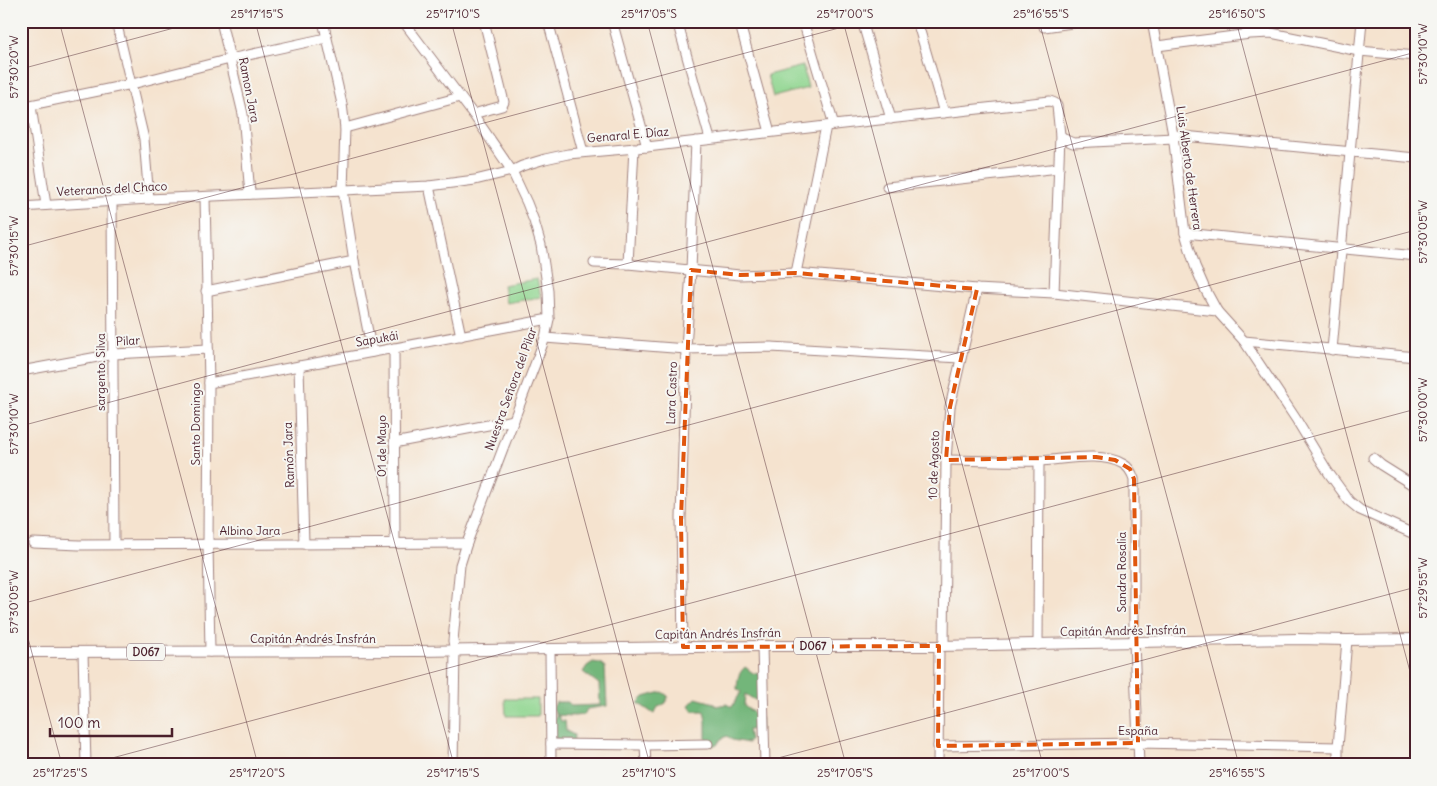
<svg xmlns="http://www.w3.org/2000/svg" width="1437" height="786" viewBox="0 0 1437 786" font-family="Delius,sans-serif">
<style>
.green{fill:#8fd58f;stroke:#6c7a5d}
.forest{fill:#73b67a;stroke:#5e6a52}
.lines{fill:none;stroke-linecap:round;stroke-linejoin:round}
.minor-casing{stroke:#a0817d;stroke-width:11}
.major-casing{stroke:#a0817d;stroke-width:12}
.minor{stroke:#fff;stroke-width:9}
.major{stroke:#fff;stroke-width:10}
.marked{fill:none;stroke:#e0560e;stroke-width:4;stroke-dasharray:10 6;stroke-linejoin:round}
.ticks{fill:none;stroke:#4a1f2b;stroke-width:1;stroke-opacity:0.45}
.labels{text-anchor:middle;stroke-width:4;stroke-linejoin:round;paint-order:stroke}
.shield{fill:#f6f6f2;stroke:#7e6067;stroke-width:1}
.shield-label{font-size:11px;font-weight:bold;fill:#4a1f2b}
.street-label{font-size:12px;fill:#4a1f2b;stroke:#f6f6f2}
.neatline{fill:none;stroke:#4a1f2b;stroke-width:2}
.ticks-label{font-size:12px;text-anchor:middle;fill:#4a1f2b}
</style>
<rect width="100%" height="100%" fill="#f6f6f2"/>
<filter id="ink" filterUnits="userSpaceOnUse"><feTurbulence type="fractalNoise" baseFrequency=".02" numOctaves="2"/><feDisplacementMap in="SourceGraphic" scale="10" xChannelSelector="R" yChannelSelector="G"/><feConvolveMatrix kernelMatrix="1 2 1 2 8 2 1 2 1" color-interpolation-filters="sRGB"/></filter>
<filter id="wash" filterUnits="userSpaceOnUse"><feTurbulence type="fractalNoise" baseFrequency=".0096" numOctaves="4" result="noise"/><feDisplacementMap in="SourceGraphic" scale="20" xChannelSelector="R" yChannelSelector="G"/><feGaussianBlur stdDeviation="1.12" result="paint"/><feColorMatrix in="noise" values="0 0 0 0 0 0 0 0 0 0 0 0 0 0 0 0 0 1.4 0 .05"/><feComposite in="paint" operator="in"/></filter>
<g filter="url(#wash)">
<rect width="100%" height="100%" fill="#f5e3cf"/>
<g class="green">
<path d="M803,66L808,88L773,97L767,75Z"/>
<path d="M537,279L541,297L506,303L503,285Z"/>
<path d="M505,699H538V716H506Z"/>
</g>
<g class="forest">
<path d="M593,662L600,663L605,667L607,706L587,709L584,715L574,716L556,715L553,708L556,702H568L571,706L600,705L599,684L583,672L587,666Z"/>
<path d="M745,667L753,673L763,675L761,697L755,700L745,694L744,706L761,718V729L748,730L750,740L748,743L732,740L727,736L721,739L717,745L711,746L706,741V721L704,711H693L689,705L696,698L714,703L716,706L726,704L732,707L741,692L737,689C738,679 737,675 745,667Z"/>
<path d="M662,692L668,696L666,703L658,707L654,714L638,703L644,697Z"/>
<path d="M556,716H559L561,721H565L566,731L574,735L573,743L556,741L551,728Z"/>
</g>
</g>
<g filter="url(#ink)">
<g class="lines">
<defs>
<g id="minor">
<path d="M116,21L144,139L149,199"/>
<path d="M221,21L243,114L250,194"/>
<path d="M323,21L342,104L345,128L343,190L354,261L372,352"/>
<path d="M403,21L473,114L512,171L527,203L534,221L541,245L548,291L549,319L545,338L467,543L460,565L453,641L455,651L453,765"/>
<path d="M548,21L583,152"/>
<path d="M612,21L647,147"/>
<path d="M677,21L710,139"/>
<path d="M739,21L770,132"/>
<path d="M803,21L834,125"/>
<path d="M862,21L891,119"/>
<path d="M917,21L944,113"/>
<path d="M1152,21L1173,135L1185,233L1195,266L1205,289L1217,311L1244,341L1296,419L1328,472L1349,501L1360,510L1416,535"/>
<path d="M1044,27L1086,21"/>
<path d="M1157,46L1250,34L1271,33L1359,51L1416,56"/>
<path d="M31,106L46,205"/>
<path d="M21,107L132,84L230,59L326,38"/>
<path d="M473,114L502,106L504,102L484,21"/>
<path d="M345,128L460,97"/>
<path d="M1060,135L1066,140L1073,143L1174,138"/>
<path d="M1173,135L1416,158"/>
<path d="M429,186L461,336"/>
<path d="M887,187L1059,168"/>
<path d="M205,197L209,383L208,544L210,652"/>
<path d="M112,201L114,544"/>
<path d="M21,207L149,199L429,186L475,180L512,171L522,166L545,159L568,154L647,147L834,125L1050,101L1055,103L1057,106L1060,135L1054,293"/>
<path d="M1185,233L1416,256"/>
<path d="M594,263L628,264L740,275L796,273L977,289L1054,293L1217,311"/>
<path d="M628,264L634,148"/>
<path d="M796,273L826,126"/>
<path d="M206,291L354,261"/>
<path d="M545,338L686,349L771,347L960,358"/>
<path d="M1244,341L1416,357"/>
<path d="M394,348L395,543"/>
<path d="M1332,350L1362,21"/>
<path d="M299,366L304,544"/>
<path d="M21,371L114,354L208,349"/>
<path d="M209,383L549,319"/>
<path d="M394,443L514,420"/>
<path d="M1373,458L1381,465L1416,487"/>
<path d="M946,460C977,460 1008,462 1039,461C1063,460 1101,451 1123,464C1129,467 1132,473 1134,479V643L1139,765"/>
<path d="M33,543L79,545L467,543"/>
<path d="M1038,645L1039,461"/>
<path d="M762,646L765,765"/>
<path d="M944,646L946,460L950,407L977,289"/>
<path d="M683,647L681,518L686,349L691,270L696,141"/>
<path d="M550,649L551,765"/>
<path d="M83,652L86,765"/>
<path d="M551,744L645,745L708,744"/>
<path d="M645,745L646,765"/>
<path d="M938,746L1138,743L1338,747"/>
<path d="M938,765L939,646"/>
<path d="M1338,765V747L1347,640"/>
</g>
<path id="major" d="M21,652L419,651L762,646H939L1297,639L1347,640L1416,639"/>
</defs>
<use href="#minor" class="minor-casing"/>
<use href="#major" class="major-casing"/>
<use href="#minor" class="minor"/>
<use href="#major" class="major"/>
</g>
</g>
<path class="marked" d="M691,270L740,275L796,273L977,289L950,407L946,460L1096,457L1115,460L1130,469L1134,479L1138,743L938,746L939,646L683,647L681,518Z"/>
<path class="ticks" d="M59,21L258,765M255,21L454,765M451,21L650,765M647,21L846,765M843,21L1043,765M1039,21L1239,765M1236,21L1416,694M21,69L200,21M21,247L865,21M21,426L1416,52M21,604L1416,230M21,612L62,765M86,765L1416,409M752,765L1416,587"/>
<g class="labels">
<g class="shield">
<rect x="794" y="637.5" width="38" height="17" rx="4"/>
<rect x="127" y="643.5" width="38" height="17" rx="4"/>
</g>
<g class="shield-label">
<text x="813" y="650">D067</text>
<text x="146" y="656">D067</text>
</g>
<g class="street-label">
<text transform="translate(249 90) rotate(79)" y="4">Ramon Jara</text>
<text transform="translate(628 135) rotate(-5)" y="4">Genaral E. Díaz</text>
<text transform="translate(1189 168) rotate(82)" y="4">Luis Alberto de Herrera</text>
<text transform="translate(112 189) rotate(-3)" y="4">Veteranos del Chaco</text>
<text transform="translate(377 339) rotate(-10)" y="4">Sapukái</text>
<text transform="translate(128 341) rotate(-3)" y="4">Pilar</text>
<text transform="translate(101 372) rotate(-90)" y="4">sargento. Silva</text>
<text transform="translate(511 389) rotate(-70)" y="4">Nuestra Señora del Pilar</text>
<text transform="translate(672 393) rotate(-88)" y="4">Lara Castro</text>
<text transform="translate(196 424) rotate(-90)" y="4">Santo Domingo</text>
<text transform="translate(382 446) rotate(-90)" y="4">01 de Mayo</text>
<text transform="translate(289 455) rotate(-92)" y="4">Ramón Jara</text>
<text transform="translate(934 465) rotate(-88)" y="4">10 de Agosto</text>
<text x="250" y="535">Albino Jara</text>
<text transform="translate(1122 572) rotate(-90)" y="4">Sandra Rosalia</text>
<text transform="translate(1123 631) rotate(-1)" y="4">Capitán Andrés Insfrán</text>
<text transform="translate(718 634) rotate(-1)" y="4">Capitán Andrés Insfrán</text>
<text x="313" y="643">Capitán Andrés Insfrán</text>
<text x="1138" y="735">España</text>
</g>
</g>
<rect width="1437" height="786" fill="none" stroke="#f6f6f2" stroke-width="55"/>
<path d="M50 728v8h122v-8" fill="none" stroke="#4a1f2b" stroke-width="2.5"/>
<text x="58" y="728" font-size="15" fill="#4a1f2b" stroke="#f6f6f2" stroke-width="4" paint-order="stroke">100 m</text>
<rect x="28" y="28" width="1382" height="730" class="neatline"/>
<g class="ticks-label">
<text x="257" y="18">25°17'15"S</text>
<text x="453" y="18">25°17'10"S</text>
<text x="649" y="18">25°17'05"S</text>
<text x="845" y="18">25°17'00"S</text>
<text x="1041" y="18">25°16'55"S</text>
<text x="1237" y="18">25°16'50"S</text>
<text transform="translate(1423 54) rotate(-90)" y="4">57°30'10"W</text>
<text transform="translate(14 67) rotate(-90)" y="4">57°30'20"W</text>
<text transform="translate(1423 232) rotate(-90)" y="4">57°30'05"W</text>
<text transform="translate(14 246) rotate(-90)" y="4">57°30'15"W</text>
<text transform="translate(1423 410) rotate(-90)" y="4">57°30'00"W</text>
<text transform="translate(14 424) rotate(-90)" y="4">57°30'10"W</text>
<text transform="translate(1423 588) rotate(-90)" y="4">57°29'55"W</text>
<text transform="translate(14 602) rotate(-90)" y="4">57°30'05"W</text>
<text x="60" y="777">25°17'25"S</text>
<text x="257" y="777">25°17'20"S</text>
<text x="453" y="777">25°17'15"S</text>
<text x="649" y="777">25°17'10"S</text>
<text x="845" y="777">25°17'05"S</text>
<text x="1041" y="777">25°17'00"S</text>
<text x="1237" y="777">25°16'55"S</text>
</g>
</svg>
